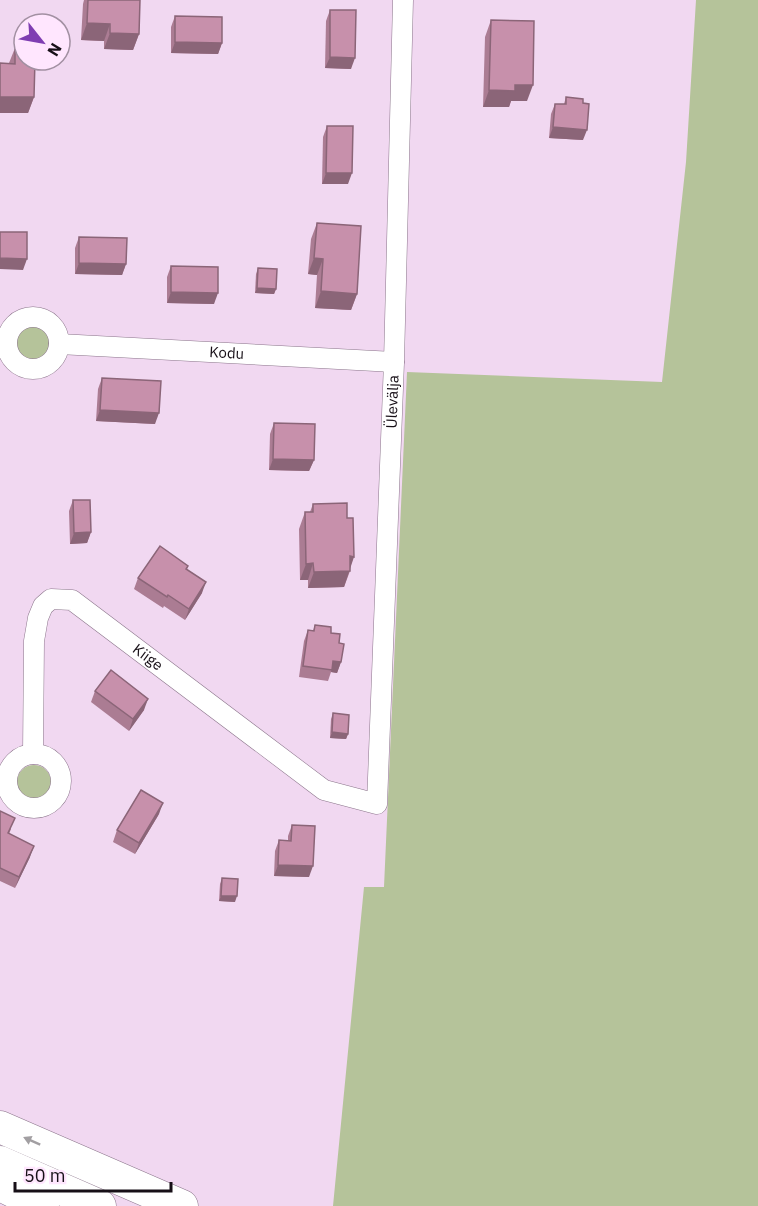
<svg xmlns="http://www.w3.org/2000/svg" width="758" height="1206" viewBox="0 0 758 1206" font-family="'IBM Plex Sans',sans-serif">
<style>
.green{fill:#b5c39a}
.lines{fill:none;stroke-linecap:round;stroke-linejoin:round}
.minor-casing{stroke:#8b758b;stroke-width:21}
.trunk-casing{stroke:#8b758b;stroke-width:33}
.minor{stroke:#fff;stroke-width:20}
.trunk{stroke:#fff;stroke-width:32}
.wall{fill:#ab7c93}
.shaded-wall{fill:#8b6578}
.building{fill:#c790ab;stroke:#8b6578;stroke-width:1.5}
.oneway{fill:#a29fa2}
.labels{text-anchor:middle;stroke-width:4.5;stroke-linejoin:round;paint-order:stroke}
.street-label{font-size:15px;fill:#170f17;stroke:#ffe6fe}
</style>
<rect width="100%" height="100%" fill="#f1d8f1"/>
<g class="green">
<path d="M696,0H758V1206H333L364,887H384L407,372L662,382L686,162Z"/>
<circle cx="32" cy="342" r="18"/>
<circle cx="34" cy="782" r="17"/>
</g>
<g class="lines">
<defs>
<g id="minor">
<circle cx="33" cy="343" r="26"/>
<path id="s1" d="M59,344L394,362"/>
<path id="s2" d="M33,754L34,641L38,618L43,606L51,599L72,600L324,790L377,804L394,362L403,0"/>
<circle cx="34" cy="781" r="27"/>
</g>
<g id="trunk">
<path d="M0,1127L182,1206"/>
<path d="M0,1162L100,1206"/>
<path d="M0,1185L43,1206"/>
</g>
</defs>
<use href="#minor" class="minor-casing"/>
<use href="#trunk" class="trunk-casing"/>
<use href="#minor" class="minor"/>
<use href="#trunk" class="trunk"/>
</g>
<g class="wall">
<path d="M84,0H140L139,34L133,50L104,49V41L81,40L83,4Z"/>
<path d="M330,10L351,69L325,68L326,21Z"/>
<path d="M175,16L222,43L218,54L171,53V27Z"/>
<path d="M491,20L527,101H511L509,107H483L485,37Z"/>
<path d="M15,48L34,97L28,113L9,63Z"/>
<path d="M566,97L583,103V140L549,138L551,114L555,104H564Z"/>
<path d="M327,126L348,184H322L323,137Z"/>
<path d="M317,223L357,294L351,310L315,308L317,275L308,274L311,239Z"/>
<path d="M79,237L126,264L122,275L75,274V248Z"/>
<path d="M171,266L214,304L167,303V277Z"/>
<path d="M258,268L276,289L274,294L255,293L256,274Z"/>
<path d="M102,378L155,424L96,421L98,389Z"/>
<path d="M274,423L314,460L309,471L269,470L270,434Z"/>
<path d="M73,500L91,532L87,543L70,544L69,511Z"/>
<path d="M313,504L350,568V571L344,587L308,588V580H300L299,529L305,512H310Z"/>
<path d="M188,566L187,569L202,593L185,620L164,606L163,608L134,589L138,578Z"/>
<path d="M315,625L331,633L339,643L341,662L337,673L331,672L328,681L299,677L304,641L308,630L313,631Z"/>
<path d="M95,691L144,710L129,731L91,702Z"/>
<path d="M333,713L348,734L346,739L330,738L331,719Z"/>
<path d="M0,811L11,829L9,834L30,857L15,888L0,881Z"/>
<path d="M159,814L135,854L113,842L117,830Z"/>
<path d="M292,825L309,877L274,876L275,851L279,840H288V836Z"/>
<path d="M222,878L235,902L219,901L220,884Z"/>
</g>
<g class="shaded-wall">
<path d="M87,23L110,24L104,41L81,40Z"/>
<path d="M110,33L139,34L133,50L104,49Z"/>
<path d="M175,42L222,43L218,54L171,53Z"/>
<path d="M330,57L355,58L351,69L325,68Z"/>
<path d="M515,85H533L527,101H511L509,107H483L489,90Z"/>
<path d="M0,97H34L28,113H0Z"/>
<path d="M553,127L587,130L583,140L549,138Z"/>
<path d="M326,173H352L348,184H322Z"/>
<path d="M0,258L27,259L23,270L0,269Z"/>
<path d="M314,258L323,259L317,275L308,274Z"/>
<path d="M79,263L126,264L122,275L75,274Z"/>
<path d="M257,288L276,289L274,294L255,293Z"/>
<path d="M321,291L357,294L351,310L315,308Z"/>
<path d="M171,292L218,293L214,304L167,303Z"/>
<path d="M100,410L159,413L155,424L96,421Z"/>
<path d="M273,459L314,460L309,471L269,470Z"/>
<path d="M91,532L87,543L70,544L74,533Z"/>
<path d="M350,556L354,557L344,587L308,588L314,572Z"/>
<path d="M313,563L308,580H300L306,564Z"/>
<path d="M206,582L202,593L185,620L189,609Z"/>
<path d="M333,661L341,662L337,673L331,672Z"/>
<path d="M148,699L144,710L129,731L133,719Z"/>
<path d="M332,732L348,734L346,739L330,738Z"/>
<path d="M163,803L159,814L135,854L139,843Z"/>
<path d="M34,846L30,857L15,888L19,877Z"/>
<path d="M278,865L313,866L309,877L274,876Z"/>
<path d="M221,896H237L235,902L219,901Z"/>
</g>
<g class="building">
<path d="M88,0H140L139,34L110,33V24L87,23Z"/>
<path d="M330,10H356L355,58L330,57Z"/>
<path d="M175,16L222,17V43L175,42Z"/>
<path d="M491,20L534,21L533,85H515V91L489,90Z"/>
<path d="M15,48H24V60H35L34,97H0V63L15,64Z"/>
<path d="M566,97L583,99V103L589,104L587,130L553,127L555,104H566Z"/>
<path d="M327,126H353L352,173H326Z"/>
<path d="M317,223L361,226L357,294L321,291L323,259L314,258Z"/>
<path d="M0,232H27V259L0,258Z"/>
<path d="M79,237L127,238L126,264L79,263Z"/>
<path d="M171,266L218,267V293L171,292Z"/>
<path d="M258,268L277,269L276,289L257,288Z"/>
<path d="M102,378L161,381L159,413L100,410Z"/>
<path d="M274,423L315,424L314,460L273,459Z"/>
<path d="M73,500H90L91,532L74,533Z"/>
<path d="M347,503V518H353L354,557L350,556V571L314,572L313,563L306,564L305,512H313V504Z"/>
<path d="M160,546L188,566L186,569L206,582L189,609L168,595L167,597L138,578Z"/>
<path d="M315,625L331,627V633L340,634L339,643L344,644L341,662L333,661L332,670L303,666L308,630L314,631Z"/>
<path d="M111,670L148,699L133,719L95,691Z"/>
<path d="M333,713L349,715L348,734L332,732Z"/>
<path d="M141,790L163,803L139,843L117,830Z"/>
<path d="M0,811L15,818L8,833L34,846L19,877L0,868Z"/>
<path d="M292,825L315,826L313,866L278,865L279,840L291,841Z"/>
<path d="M222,878L238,879L237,896H221Z"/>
</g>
<defs><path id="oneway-solid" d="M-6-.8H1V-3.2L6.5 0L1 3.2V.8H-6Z" transform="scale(1.5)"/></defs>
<use class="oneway" href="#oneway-solid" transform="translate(32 1141) rotate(-156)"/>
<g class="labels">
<g class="street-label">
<text dy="5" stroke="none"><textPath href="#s1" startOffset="168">Kodu</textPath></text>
<text dy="5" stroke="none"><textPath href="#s2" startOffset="954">Ülevälja</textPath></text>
<text dy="5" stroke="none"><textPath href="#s2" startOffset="276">Kiige</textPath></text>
</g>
</g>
<g transform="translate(42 42) rotate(121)"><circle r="28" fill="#ffe6fe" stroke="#a290a2" stroke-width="1.5"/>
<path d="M0-4.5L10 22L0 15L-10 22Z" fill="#7f3db2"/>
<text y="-9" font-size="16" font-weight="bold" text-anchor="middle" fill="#170f17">N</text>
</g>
<path d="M15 1182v9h156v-9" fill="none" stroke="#170f17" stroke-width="3"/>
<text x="24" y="1182" font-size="18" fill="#170f17" stroke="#ffe6fe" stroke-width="4.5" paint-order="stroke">50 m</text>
</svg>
